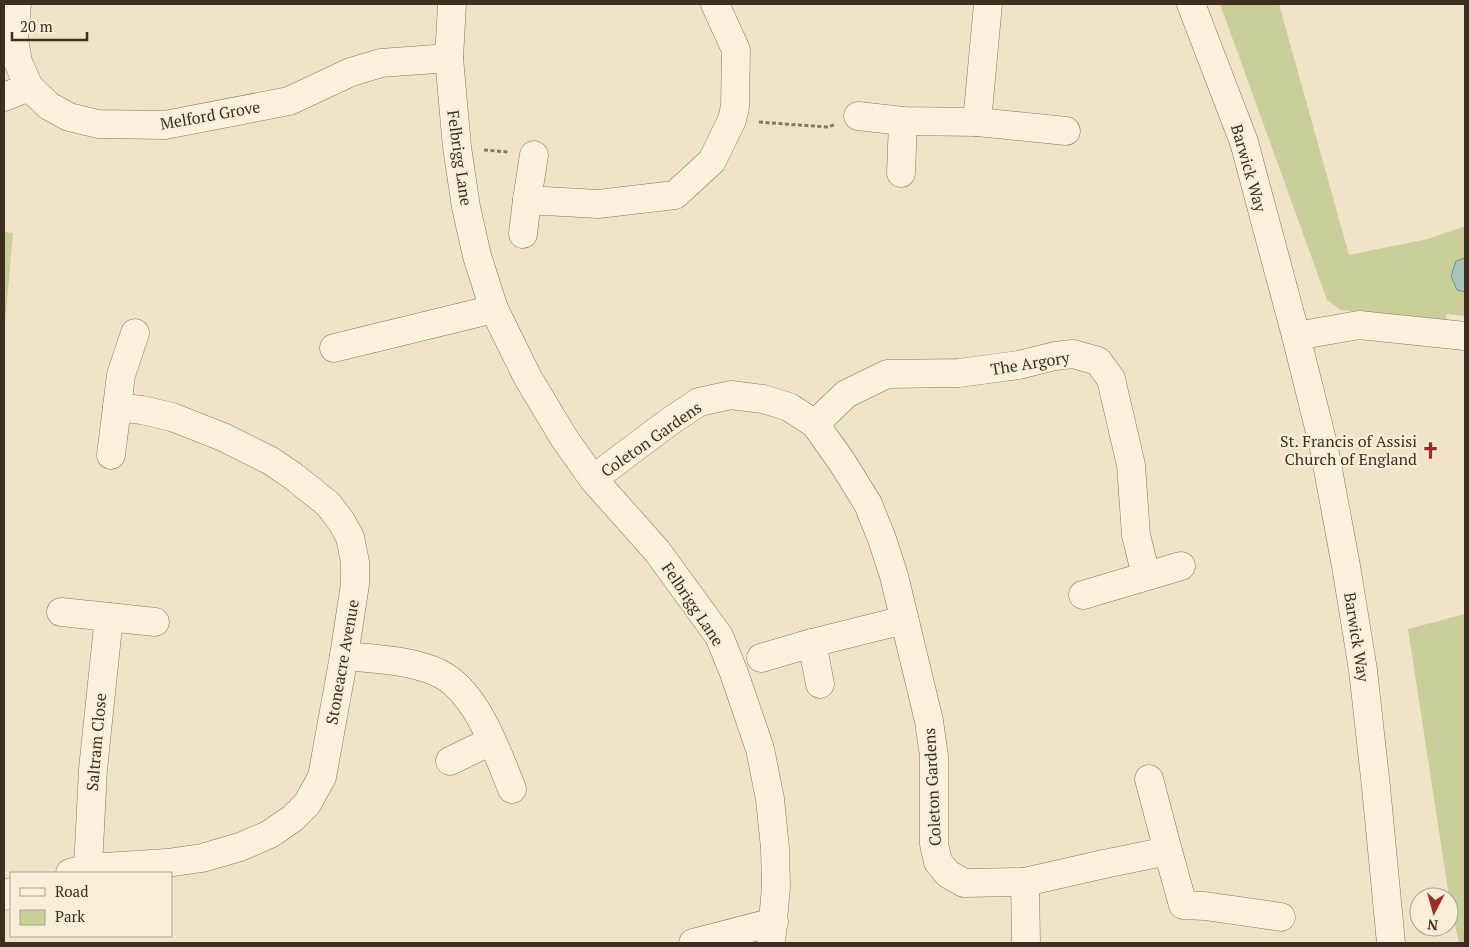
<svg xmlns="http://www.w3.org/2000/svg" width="1469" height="947" viewBox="0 0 1469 947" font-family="'PT Serif',serif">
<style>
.green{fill:#c9cf9b}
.water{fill:#a9c4bc;stroke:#6f938a}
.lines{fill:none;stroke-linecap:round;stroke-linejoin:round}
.minor-casing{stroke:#8d765c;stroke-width:29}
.path{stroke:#8d765c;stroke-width:3;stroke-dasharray:4 2.5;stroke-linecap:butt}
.minor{stroke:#faf1dc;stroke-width:28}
.labels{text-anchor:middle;stroke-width:4.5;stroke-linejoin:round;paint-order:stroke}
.street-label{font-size:16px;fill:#3d2e20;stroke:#f7eed8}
.poi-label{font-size:16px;fill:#3d2e20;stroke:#f7eed8;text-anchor:end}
</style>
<rect width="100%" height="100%" fill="#f0e4c8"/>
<g class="green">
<path d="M1220,4H1279L1349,255L1428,239L1465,226V316L1446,314L1447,321L1341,310L1327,300Z"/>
<path d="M4,232L13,233L4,334Z"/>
<path d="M1465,614V943H1459L1450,903L1408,629Z"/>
</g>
<path class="water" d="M1465,258V292L1457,290L1451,276L1456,261Z"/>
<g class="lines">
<defs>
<g id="minor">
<path d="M17,4L14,39L18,62L29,87L49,106L69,117L98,124L165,125L289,101L351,72L381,63L449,58"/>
<path d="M452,4L449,58L457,147L466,207L477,256L494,309L528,378L564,438L593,479L657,551L719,636L734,673L760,749L770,799L775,848L776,887L771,943"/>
<path d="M1191,4L1244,142L1296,336L1324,448L1346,566L1363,670L1376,787L1391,943"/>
<path d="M4,97L29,87"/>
<path d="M858,116L903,121L977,122L988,4"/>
<path d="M977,122L1066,131"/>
<path d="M534,155L527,200L598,204L675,195L712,161L732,120L735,107L736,50L715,4"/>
<path d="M901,173L903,121"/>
<path d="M523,234L527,200"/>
<path d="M1296,336L1359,325L1465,336"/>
<path d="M334,348L494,309"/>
<path d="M815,424L846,394L887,374L959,373L1019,365L1055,356L1073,354L1098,361L1111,379L1131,465L1136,535L1146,576"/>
<path d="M111,455L121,375L135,333"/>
<path d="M593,479L669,422L699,402L731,395L763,399L789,407L815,424L842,462L868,504L882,539L894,576L929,721L934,756V844L938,862L948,874L964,883L1025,882L1026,943"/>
<path d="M1083,595L1181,566"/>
<path d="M61,612L109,617"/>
<path d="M812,643L820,684"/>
<path d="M344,656C372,658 420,661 444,676C478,696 498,754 512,789"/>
<path d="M761,658L812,643L904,620"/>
<path d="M450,761L491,741"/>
<path d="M1168,851L1183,905L1205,906L1281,917"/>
<path d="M88,868L93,769L109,617L155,622"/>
<path d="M70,873L88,868L167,863L202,858L240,847L270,834L293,818L307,804L322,777L344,656L355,584V562L350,537L341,521L328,504L293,476L271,461L223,437L172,417L142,410L117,407"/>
<path d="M1025,882L1104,864L1168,851L1149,779"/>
<path d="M4,896L11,892"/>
<path d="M693,943L774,922"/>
</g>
</defs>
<use href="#minor" class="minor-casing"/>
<g class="path">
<path d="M759,122L827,127L834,125"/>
<path d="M484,150L508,152"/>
</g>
<use href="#minor" class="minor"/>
</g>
<defs>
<symbol id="church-bare" viewBox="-9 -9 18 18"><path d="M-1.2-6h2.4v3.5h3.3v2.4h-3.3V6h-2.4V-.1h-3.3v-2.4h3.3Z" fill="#9e2a2b" stroke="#f7eed8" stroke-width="2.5" paint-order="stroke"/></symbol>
</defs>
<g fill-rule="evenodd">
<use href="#church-bare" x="1418" y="438" width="25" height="25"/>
</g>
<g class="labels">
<g class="street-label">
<text transform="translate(210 115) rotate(-10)" y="6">Melford Grove</text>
<text transform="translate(460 158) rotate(82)" y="6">Felbrigg Lane</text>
<text transform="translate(1249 168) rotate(74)" y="6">Barwick Way</text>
<text transform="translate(1030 363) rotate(-9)" y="6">The Argory</text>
<text transform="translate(651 439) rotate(-35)" y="6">Coleton Gardens</text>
<text transform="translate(693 604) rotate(56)" y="6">Felbrigg Lane</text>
<text transform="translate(1357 637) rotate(81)" y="6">Barwick Way</text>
<text transform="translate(342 662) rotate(-80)" y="6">Stoneacre Avenue</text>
<text transform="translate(96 742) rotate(-85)" y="6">Saltram Close</text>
<text transform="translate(932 787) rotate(-93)" y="6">Coleton Gardens</text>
</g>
<g class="poi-label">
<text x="1417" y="447">St. Francis of Assisi<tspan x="1417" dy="18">Church of England</tspan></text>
</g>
</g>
<rect width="1469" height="947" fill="none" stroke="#3d2e20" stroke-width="10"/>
<rect x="10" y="872" width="162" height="65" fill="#f7eed8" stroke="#ada18e"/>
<rect x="20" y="888" width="25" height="8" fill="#faf1dc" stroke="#ada18e"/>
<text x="55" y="897" font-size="15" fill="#3d2e20">Road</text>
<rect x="20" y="910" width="25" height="15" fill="#c9cf9b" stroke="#ada18e"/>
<text x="55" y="922" font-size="15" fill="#3d2e20">Park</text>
<g transform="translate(1434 912) rotate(186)"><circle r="24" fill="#f7eed8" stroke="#ada18e"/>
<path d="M0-4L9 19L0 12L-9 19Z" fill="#9e2a2b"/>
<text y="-8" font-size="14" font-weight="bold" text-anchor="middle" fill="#3d2e20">N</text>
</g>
<path d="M12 32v8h75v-8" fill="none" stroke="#3d2e20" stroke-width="2.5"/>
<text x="20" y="32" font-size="15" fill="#3d2e20" stroke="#f7eed8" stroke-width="4" paint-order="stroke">20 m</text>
</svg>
